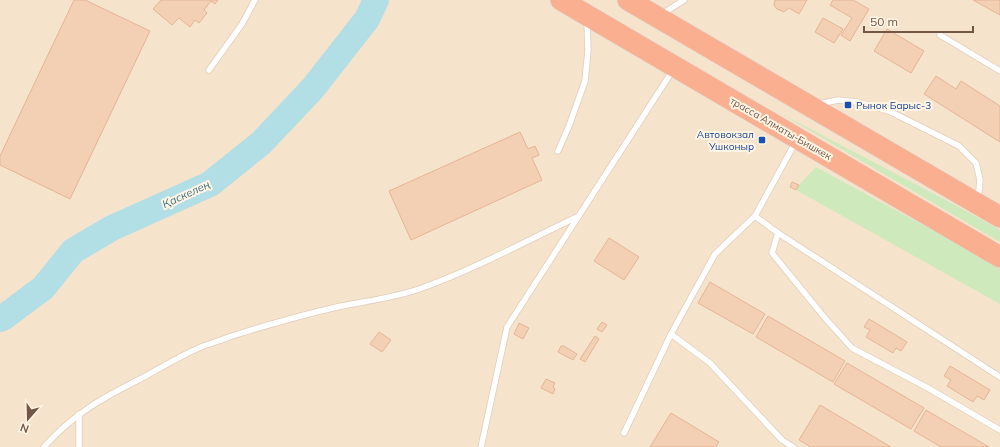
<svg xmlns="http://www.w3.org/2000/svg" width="1000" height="447" viewBox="0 0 1000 447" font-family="Mulish,sans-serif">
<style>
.residential{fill:#f5e3cc}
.green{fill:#ceeabc}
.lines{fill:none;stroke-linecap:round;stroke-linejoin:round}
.river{stroke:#b2dee6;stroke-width:26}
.building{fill:#f3cfb4;stroke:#e6b594}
.lane-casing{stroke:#e1cdba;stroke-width:7}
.highway-casing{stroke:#ddd7d3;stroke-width:22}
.lane{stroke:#fff;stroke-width:5.5}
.highway{stroke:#faaf91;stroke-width:21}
.transit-dot{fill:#1a4fb4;stroke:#fff5e5;stroke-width:1.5}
.labels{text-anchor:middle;stroke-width:4;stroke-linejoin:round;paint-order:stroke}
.transit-label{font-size:10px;fill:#164399;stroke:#fff5e5;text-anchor:start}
.street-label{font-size:10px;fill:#735746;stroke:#fff5e5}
.water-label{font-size:11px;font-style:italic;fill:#3c7481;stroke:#fff5e5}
</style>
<rect width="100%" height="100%" fill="#fdf1de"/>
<rect class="residential" x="0" y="0" width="1000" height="447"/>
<g class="green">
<path d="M778,112L955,205L1000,230V242Z"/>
<path d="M816,167L960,245L1000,269V304L796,190L799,185Z"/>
</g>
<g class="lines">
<path class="river" d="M0,319L4,317L43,288L73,251L112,228L210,184L261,143L313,88L367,19L376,0"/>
</g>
<g class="building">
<path d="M74,0H85L150,31L70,199L0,165V156Z"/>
<path d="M161,0H218L215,4L211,1L204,10L207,13L199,23L195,20L190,27L179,18L172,25L153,9Z"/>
<path d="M775,0H807L799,14L789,8L784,12L777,9L774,5Z"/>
<path d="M833,0H853L869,9L850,41L841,35L852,18L830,5Z"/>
<path d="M973,0H1000V15Z"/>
<path d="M823,18L843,29L834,43L815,32Z"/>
<path d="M887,29L924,51L911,73L874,51Z"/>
<path d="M936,76L956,89L961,81L1000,106V142L924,94Z"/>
<path d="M520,132L528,149L535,146L539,155L532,158L542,180L411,240L389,191Z"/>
<path d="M792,182L799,185L796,190L790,187Z"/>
<path d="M609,238L639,257L624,280L594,261Z"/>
<path d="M710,282L765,314L753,334L698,303Z"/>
<path d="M768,316L845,361L833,382L756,337Z"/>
<path d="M869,319L907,342L901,351L896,348L893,353L866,337L870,330L864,327Z"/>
<path d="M602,322L607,325L602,332L597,329Z"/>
<path d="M519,323L529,328L523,339L514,334Z"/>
<path d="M379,332L391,340L382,352L370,344Z"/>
<path d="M595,336L599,339L585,362L580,359Z"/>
<path d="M561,346H564L577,354L573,360L558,352Z"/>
<path d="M847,363L924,408L911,429L834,384Z"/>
<path d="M950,366L990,390L984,400L977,396L973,402L947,386L951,380L944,376Z"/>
<path d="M546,379L555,383L553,387L555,389L553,394L541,388Z"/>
<path d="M820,405L891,447H811L799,440Z"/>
<path d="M926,410L989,447H941L914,431Z"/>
<path d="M671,413L719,442L716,447H650Z"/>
</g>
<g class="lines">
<defs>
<g id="lane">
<path d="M662,14L684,0"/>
<path d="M940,35L1000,71"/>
<path d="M209,70L242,24L255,0"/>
<path d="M819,104L838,100L857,102L889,111L959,146L976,163L980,180L978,200"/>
<path d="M558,151L569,126L585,81L588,50L587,21"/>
<path d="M755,216L778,233L1000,377"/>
<path d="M778,233L772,253L825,318L852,348L928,388L1000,430"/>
<path d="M671,334L710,363L782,440L793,447"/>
<path d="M624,433L671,334L715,254L755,216L795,143"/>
<path d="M44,447C73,414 104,397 142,378C162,367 180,356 201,347C211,343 222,340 232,336C267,325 302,315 337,307C366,301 395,298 422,288C475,269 528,240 579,216"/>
<path d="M79,447V414"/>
<path d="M481,447L507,327L673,70"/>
</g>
<g id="highway">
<path d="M561,0L1000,257"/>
<path d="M628,0L1000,217"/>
</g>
</defs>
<use href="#lane" class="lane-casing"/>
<use href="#highway" class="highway-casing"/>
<use href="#lane" class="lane"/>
<use href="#highway" class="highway"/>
</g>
<g class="transit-dot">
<rect x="844" y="101" width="8" height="8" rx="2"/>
<rect x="758" y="136" width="8" height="8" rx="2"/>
</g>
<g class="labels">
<g class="transit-label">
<text x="856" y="109">Рынок Барыс-3</text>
<text x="754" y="138" text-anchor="end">Автовокзал<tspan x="754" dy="12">Ушконыр</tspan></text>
</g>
<g class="street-label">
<text transform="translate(781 128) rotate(30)" y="4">трасса Алматы-Бишкек</text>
</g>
<g class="water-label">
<text transform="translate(186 194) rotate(-25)" y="4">Қаскелең</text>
</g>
</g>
<g transform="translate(28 419) rotate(200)" stroke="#fff5e5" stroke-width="3" paint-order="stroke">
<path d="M0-3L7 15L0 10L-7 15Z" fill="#735746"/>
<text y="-6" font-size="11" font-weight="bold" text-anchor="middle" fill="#735746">N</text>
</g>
<path d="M864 26v6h109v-6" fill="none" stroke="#735746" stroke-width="2"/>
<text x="870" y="26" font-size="12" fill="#735746" stroke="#fff5e5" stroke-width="3" paint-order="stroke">50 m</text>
</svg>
